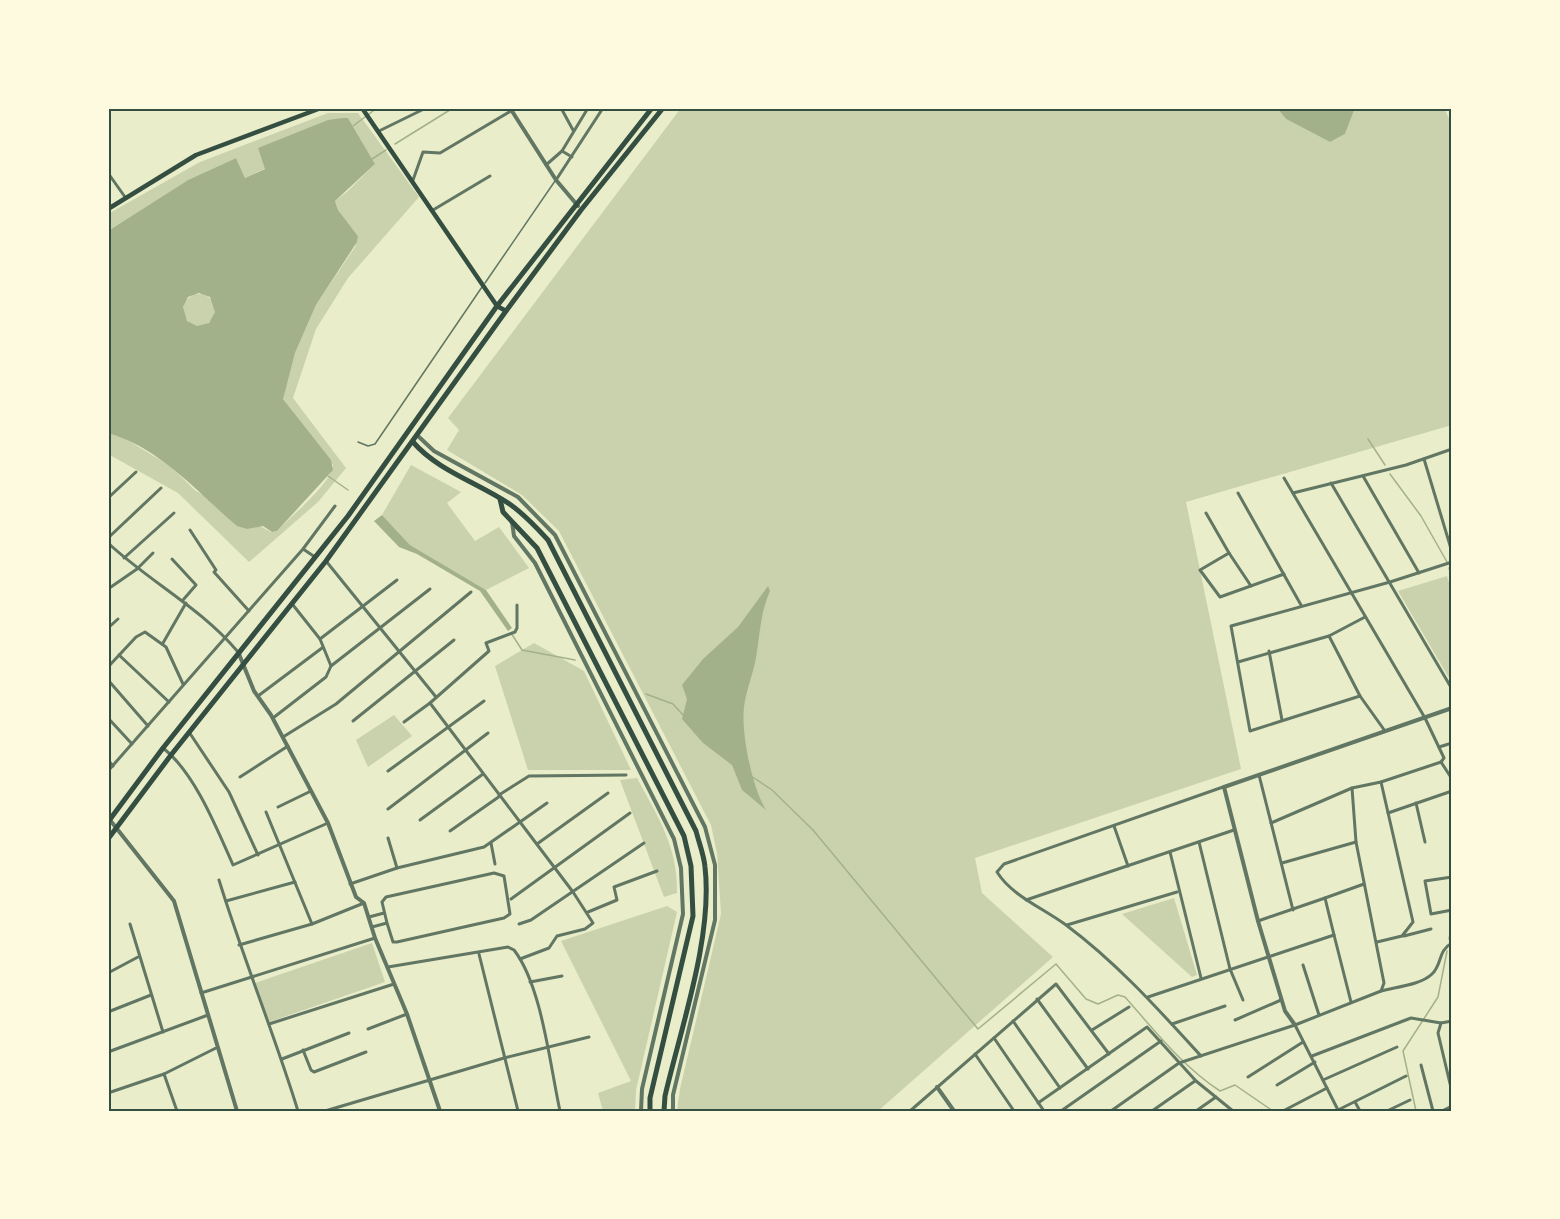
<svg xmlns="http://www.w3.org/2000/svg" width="1560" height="1219" viewBox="0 0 1560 1219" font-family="Rubik,sans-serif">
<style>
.green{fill:#cad2ad}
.water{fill:#a3b18a;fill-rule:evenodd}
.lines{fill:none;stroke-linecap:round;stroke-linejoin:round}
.stream{stroke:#a3b18a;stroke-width:1.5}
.service{stroke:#617663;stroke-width:1.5}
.minor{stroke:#617663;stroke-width:3}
.tertiary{stroke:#617663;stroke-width:4}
.secondary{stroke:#344e41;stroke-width:4.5}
.primary{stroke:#344e41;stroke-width:5}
.neatline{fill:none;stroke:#344e41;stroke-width:2}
</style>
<rect width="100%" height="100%" fill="#e9edc9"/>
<g class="green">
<path d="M681,108H1277L1286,119L1330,142L1345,134L1355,108H1444L1452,125V425L1186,502L1241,769L975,858L982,893L1053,957L878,1111H677L680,1089L721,914L717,853L711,825L559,531L522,495L447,450L459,430L448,418Z"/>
<path d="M328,113H358L419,197L348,278L316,329L293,398L346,468L318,502L249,562L178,493L108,454V433L124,438L170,466L196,491L271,532L277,531C291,516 331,484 333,465L283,399V394L295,353L316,305L355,247L358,236L338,210L335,201L348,191L375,164L348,118L258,148L266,168L245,178L236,158L188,180L108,231V214L200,162Z"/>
<circle cx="199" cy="310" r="16"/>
<path d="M411,465L461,492L447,503L475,541L499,527L529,568L486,590L410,545L382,515Z"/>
<path d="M1447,576L1452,593V683L1398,591Z"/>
<path d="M534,643L584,671L631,770H528L495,666Z"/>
<path d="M394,715L412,736L368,767L356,740Z"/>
<path d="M637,778C658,817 678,847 677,893L664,897L620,780Z"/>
<path d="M1174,898L1197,975L1192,977L1122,914Z"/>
<path d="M667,906L677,912L636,1090L635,1111H603L598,1093L631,1081L561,941Z"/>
<path d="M372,943L385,982L269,1022L255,983Z"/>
</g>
<g class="water">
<path d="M1277,108H1355L1345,134L1330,142L1286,119Z"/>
<path d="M343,118H348L375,164L335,201L338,210L358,236L357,242L316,305L295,353L283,399L331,460L333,470L277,531L272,532L263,526L247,529L237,526C197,492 160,448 108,433V231L188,180L236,158L245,178L265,169L258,148L328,120ZM199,293L210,297L215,312L209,323L197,326L187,321L183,307L188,297Z"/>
<path d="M382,515L410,545L486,590L512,628L508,631L480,591L417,554L399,547L374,521Z"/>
<path d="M768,586L770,591C760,614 760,634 756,658C753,674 746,691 744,707C741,734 752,787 766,810L742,790L732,765L703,743L682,719L687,699L682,685L703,659L738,627Z"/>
</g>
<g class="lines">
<g class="stream">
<path d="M353,126L377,108"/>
<path d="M395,144L453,108"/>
<path d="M372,159L386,150"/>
<path d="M1368,439L1385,465"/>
<path d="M1390,474L1421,516L1447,562"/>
<path d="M328,476L348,490"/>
<path d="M1449,568L1452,578"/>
<path d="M511,633L522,650L575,660"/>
<path d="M646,694L673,704L683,715"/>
<path d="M751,776L772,790L813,830L978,1029L1056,964L1086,999L1098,1004L1118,995L1125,997C1155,1031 1182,1066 1220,1091L1235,1085L1273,1111"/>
<path d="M1449,939L1452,924"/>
<path d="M1416,1111L1403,1051L1438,997L1447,951"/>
</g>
<g class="service">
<path d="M485,283L555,181"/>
<path d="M358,442L368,446L375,444L482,287"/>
</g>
<g class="minor">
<path d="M561,108L573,130"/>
<path d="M379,131L426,108"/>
<path d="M562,151L572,157"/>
<path d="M546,165L562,151L588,108"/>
<path d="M108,173L125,197"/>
<path d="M413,180L423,152L440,153L511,111"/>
<path d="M556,180L603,108"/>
<path d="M433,210L490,176"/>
<path d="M1424,459L1452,552"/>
<path d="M1363,476L1419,573"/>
<path d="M1331,483L1452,689"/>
<path d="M1238,493L1301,605"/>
<path d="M1293,493L1406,465L1452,449"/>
<path d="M108,498L136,472"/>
<path d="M1206,513L1229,553L1200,570L1220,597L1284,574"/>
<path d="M190,530L216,570L214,572L249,611"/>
<path d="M108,538L161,488"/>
<path d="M108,543C150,582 201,608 238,652"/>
<path d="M303,549L315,557"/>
<path d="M1229,553L1251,586"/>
<path d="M124,558L174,513"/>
<path d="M172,559L196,585L183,600"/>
<path d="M326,561L436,697"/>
<path d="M108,589L137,569L153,553"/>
<path d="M293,605L320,639L331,666"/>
<path d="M108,628L118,619"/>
<path d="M1329,636L1360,696L1385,731"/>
<path d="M320,639L397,580"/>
<path d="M163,643L186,603"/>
<path d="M1269,651L1282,720"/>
<path d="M119,655L169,702"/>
<path d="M1238,662L1329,636L1365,617"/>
<path d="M108,667L136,637L145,632L166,647L183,684"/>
<path d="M108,680L148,726"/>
<path d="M258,696L322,648"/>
<path d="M1360,696L1250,731L1231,626L1390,582L1452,562"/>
<path d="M108,718L132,744"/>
<path d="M273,718L326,677L331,666L430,589"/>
<path d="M353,721L454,640"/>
<path d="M404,722L430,703"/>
<path d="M189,732L229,792L258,855"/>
<path d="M283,737L336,704L471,592"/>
<path d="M1439,747L1452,743"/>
<path d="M163,748C195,773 217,829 233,865L328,823"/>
<path d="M108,760L113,766"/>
<path d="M1441,762L1452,779"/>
<path d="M108,771L303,549L335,506"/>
<path d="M388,771L484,701"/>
<path d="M1259,775L1293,910"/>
<path d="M240,777L288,746"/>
<path d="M1352,788L1356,842L1384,983L1381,991L1295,1025L1338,1110L1406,1076"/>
<path d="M499,795L529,776L626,775"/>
<path d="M1416,803L1425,842"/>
<path d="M278,807L311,791"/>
<path d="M388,809L488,733"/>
<path d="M266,812L312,924"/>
<path d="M1388,813L1452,791"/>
<path d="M420,820L483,774"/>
<path d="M1271,823L1352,788L1381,782L1441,762L1444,758L1425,718L1284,478"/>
<path d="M1114,826L1128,866"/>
<path d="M450,831L500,796"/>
<path d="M388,838L397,868"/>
<path d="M1199,842L1230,969L1243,1000"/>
<path d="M491,843L495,864"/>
<path d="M537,844L608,793"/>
<path d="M1170,852L1201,978"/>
<path d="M1282,863L1356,842"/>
<path d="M1452,877L1425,881L1431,914L1452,910"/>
<path d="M219,880C243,958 274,1033 298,1111"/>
<path d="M350,884L397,868L484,847L520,822L430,703L489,651L486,643L515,632L517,628V605"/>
<path d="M511,899L630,813"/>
<path d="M1026,900L1234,830"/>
<path d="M226,901L295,882"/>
<path d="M588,912L617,900L614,887L657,871"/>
<path d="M369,917L384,913"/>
<path d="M1258,921L1325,898"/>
<path d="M130,924L163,1032"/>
<path d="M519,924L531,920L644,843"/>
<path d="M1067,925L1177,892"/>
<path d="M372,927L387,923L393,942H397L504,918L510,914L504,876L494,873L386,897L382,902L387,923"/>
<path d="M1334,935L1325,898L1364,884"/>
<path d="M1404,936L1431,929"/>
<path d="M1377,942L1402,936L1413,922L1381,782"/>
<path d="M239,945L312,924L364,903"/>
<path d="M479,954L518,1111"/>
<path d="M520,959L549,948L557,936L585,929L593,923L573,892L520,822L547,803"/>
<path d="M1303,965L1319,1015"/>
<path d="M388,967L508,947L514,950C542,986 550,1066 560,1111"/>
<path d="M108,973L138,957"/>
<path d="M530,982L562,976"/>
<path d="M1381,991C1395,987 1421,985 1432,974C1442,965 1438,950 1452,943"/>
<path d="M201,993L375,938"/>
<path d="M1148,997L1334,935L1351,1002"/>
<path d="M1037,999L1088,1069"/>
<path d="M108,1012L151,995"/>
<path d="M1235,1020L1281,1000"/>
<path d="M1013,1021L1060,1088"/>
<path d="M1452,1021L1441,1023L1438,1033L1452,1092"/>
<path d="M269,1024L394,984"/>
<path d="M1172,1024L1225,1006"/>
<path d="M368,1029L407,1014"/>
<path d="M1092,1030L1129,1007"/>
<path d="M994,1038L1044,1111"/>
<path d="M303,1050L311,1070L314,1072L366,1052"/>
<path d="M108,1052L208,1015"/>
<path d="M975,1054L1014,1111"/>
<path d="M1201,1056C1159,1010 1116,962 1066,925C1043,908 1012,896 997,872L1004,864L1223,787"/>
<path d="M1312,1056L1411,1018L1441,1023"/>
<path d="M282,1059L349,1033"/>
<path d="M1421,1065L1433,1111"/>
<path d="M164,1074L177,1111"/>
<path d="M1248,1077L1303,1042"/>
<path d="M1323,1080L1397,1047"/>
<path d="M1277,1085L1315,1062"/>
<path d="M108,1093L164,1074L216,1048"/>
<path d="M1355,1102L1360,1111"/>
<path d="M1038,1103L1147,1027L1196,1081L1233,1111"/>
<path d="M325,1111L504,1058L589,1037"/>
<path d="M910,1111L1056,984L1109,1054"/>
<path d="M1061,1111L1161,1041"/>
<path d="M1111,1111L1179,1063L1295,1025"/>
<path d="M1152,1111L1195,1081"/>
<path d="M1196,1111L1216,1097"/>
<path d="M1283,1111L1327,1088"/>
<path d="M1387,1111L1410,1100"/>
<path d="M1442,1111L1452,1106"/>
</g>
<g class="tertiary">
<path d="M510,108L556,180L578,206"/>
<path d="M418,436L434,451L518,497L555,535L705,827L715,865V920L673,1095V1111"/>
<path d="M512,522L514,536L535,563L674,839L681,868L683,914L642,1089L641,1111"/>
<path d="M239,654L254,691L271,715L328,823L356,897L364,903L375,938L407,1014L440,1111"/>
<path d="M110,820L174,901L237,1111"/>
<path d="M1295,1025L1285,1011L1258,921L1224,787L1452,708"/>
<path d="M937,1087L954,1111"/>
</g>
<g class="secondary">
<path d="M362,108L497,306L506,311"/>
<path d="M108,209L196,155L321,108"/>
</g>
<g class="primary">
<path d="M413,442C438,471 479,483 511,505C525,515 537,528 548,540L696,831C699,843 704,855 705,867C713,937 681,1027 665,1096L664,1111"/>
<path d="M500,499L503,512L537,548L684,836L691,866L693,916L650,1098V1111"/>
<path d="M108,822L163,748L348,516L497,306L652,108"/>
<path d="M108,839L171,755L326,561L506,311L581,210L663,108"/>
</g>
</g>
<rect width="1560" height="1219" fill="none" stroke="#fefae0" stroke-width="219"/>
<rect x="110" y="110" width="1340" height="1000" class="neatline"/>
</svg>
